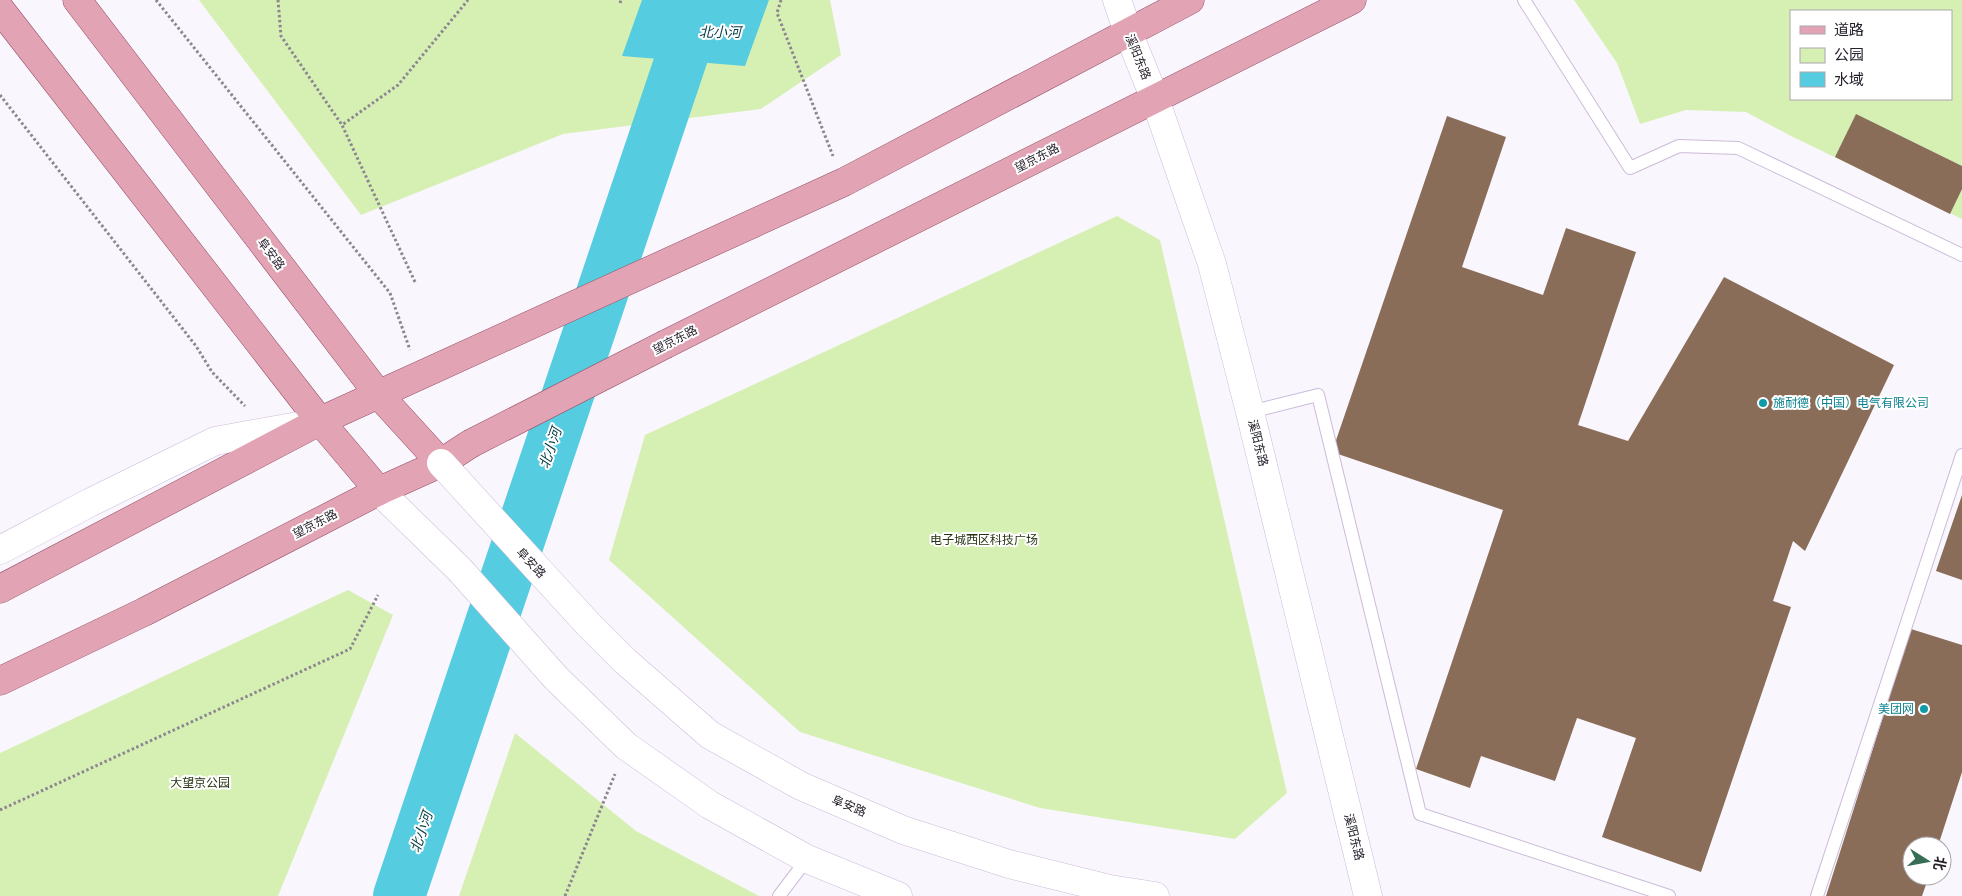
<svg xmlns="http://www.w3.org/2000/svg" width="1962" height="896" viewBox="0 0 1962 896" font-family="'DM Sans','Noto Sans SC',sans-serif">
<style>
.green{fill:#d6f0b4;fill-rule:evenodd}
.water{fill:#55cce0}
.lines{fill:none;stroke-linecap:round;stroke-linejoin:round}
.river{stroke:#55cce0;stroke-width:52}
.building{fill:#896d59}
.service-casing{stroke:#ccbbda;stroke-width:14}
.tertiary-casing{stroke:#ccbbda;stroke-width:29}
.secondary-casing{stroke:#ccbbda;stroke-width:29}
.primary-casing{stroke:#944f64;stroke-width:29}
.path{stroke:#8c8690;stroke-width:3;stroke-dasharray:2.5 2.5;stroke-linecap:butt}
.service{stroke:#fff;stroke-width:12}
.tertiary{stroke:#fff;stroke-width:28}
.secondary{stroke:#fff;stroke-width:28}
.primary{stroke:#e2a4b4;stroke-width:28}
.secondary-bridge-casing{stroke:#ccbbda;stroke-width:29;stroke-linecap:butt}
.primary-bridge-casing{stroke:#944f64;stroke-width:29;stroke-linecap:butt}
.secondary-bridge{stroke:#fff;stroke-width:28}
.primary-bridge{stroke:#e2a4b4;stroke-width:28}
.culture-dot{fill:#0f9aa8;stroke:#fff;stroke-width:2}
.labels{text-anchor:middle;stroke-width:4;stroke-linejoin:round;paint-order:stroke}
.street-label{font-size:12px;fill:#27212c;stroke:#fff}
.culture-label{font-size:12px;fill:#0d838f;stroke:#fff;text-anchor:start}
.park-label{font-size:12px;fill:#273413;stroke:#fff}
.water-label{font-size:14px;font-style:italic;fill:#033c45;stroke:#fff}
</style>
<rect width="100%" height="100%" fill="#faf6fd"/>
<g class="green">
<path d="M199,0H830L841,55L761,109L563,134L361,215Z"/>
<path d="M1574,0H1962V219L1789,135L1746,112L1686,110L1640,124L1617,63ZM1791,11H1951V99H1791Z"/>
<path d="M1117,216L1160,240L1287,793L1235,839L1040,808L800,732L609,560L645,435Z"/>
<path d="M348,590L393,615L278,896H0V753Z"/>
<path d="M515,733L636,831L759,896H459Z"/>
</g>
<path class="water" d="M642,0H769L745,66L622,56Z"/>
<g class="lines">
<path class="river" d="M399,896L701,0"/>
</g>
<g class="building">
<path d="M1856,114L1962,166V189L1950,214L1835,157Z"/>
<path d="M1447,116L1506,137L1462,267L1543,295L1566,228L1636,252L1578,425L1628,441L1724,277L1894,365L1805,551L1793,541L1773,601L1791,607L1701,872L1602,837L1636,738L1577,718L1555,781L1481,756L1470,788L1416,769L1503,510L1332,452Z"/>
<path d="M1962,495V580L1936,571Z"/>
<path d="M1911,629L1962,645V772L1938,846H1912V876H1929L1922,896H1826Z"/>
</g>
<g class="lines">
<defs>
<g id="service">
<path d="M1524,0L1630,168L1679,146L1738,148L1962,255"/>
<path d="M1250,412L1318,395L1420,814L1669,896"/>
<path d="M779,896L807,859"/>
<path d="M1817,896L1962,455"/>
</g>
<g id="tertiary">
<path d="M1117,0L1128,32L1155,99L1212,264L1250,412L1368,896"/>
<path d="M0,550L89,503L215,441L309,424"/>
</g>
<g id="secondary">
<path d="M379,491L460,570"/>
<path d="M588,624L625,661L710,735L801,786L903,830L1009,864L1110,889L1155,896"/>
<path d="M556,678L626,746L710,805L807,859L898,896"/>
</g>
<g id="primary">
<path d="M77,0L379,395L441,463"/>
<path d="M0,9L320,421L379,491"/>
<path d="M666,344L1352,0"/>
<path d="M0,589L320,421L844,182L1190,0"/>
<path d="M0,681L144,612L379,491L441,463L470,444"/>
</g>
</defs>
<use href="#service" class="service-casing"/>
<use href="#tertiary" class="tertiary-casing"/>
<use href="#secondary" class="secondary-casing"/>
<use href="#primary" class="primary-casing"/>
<g class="path">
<path d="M156,0L390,293L410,350"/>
<path d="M278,0L281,36L342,125"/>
<path d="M781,0L777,13L833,156"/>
<path d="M620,3L621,0"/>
<path d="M0,95L196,346L212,372L245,406"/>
<path d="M415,282L342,125L398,85L468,0"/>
<path d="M0,810L350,649L378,595"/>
<path d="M565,896L615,774"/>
</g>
<use href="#service" class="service"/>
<use href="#tertiary" class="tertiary"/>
<use href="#secondary" class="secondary"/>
<use href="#primary" class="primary"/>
<defs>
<g id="secondary-bridge">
<path d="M441,463L588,624"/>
<path d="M460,570L556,678"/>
</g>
<path id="primary-bridge" d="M470,444L666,344"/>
</defs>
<use href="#secondary-bridge" class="secondary-bridge-casing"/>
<use href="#primary-bridge" class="primary-bridge-casing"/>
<use href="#secondary-bridge" class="secondary-bridge"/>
<use href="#primary-bridge" class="primary-bridge"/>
</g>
<g class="culture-dot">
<circle cx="1763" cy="403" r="5"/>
<circle cx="1924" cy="709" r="5"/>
</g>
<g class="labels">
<g class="street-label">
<text transform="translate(1138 57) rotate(68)" y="4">溪阳东路</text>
<text transform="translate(1037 158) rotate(-27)" y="4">望京东路</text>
<text transform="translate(271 254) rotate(53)" y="4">阜安路</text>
<text transform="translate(675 340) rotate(-27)" y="4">望京东路</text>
<text transform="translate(1258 443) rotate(76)" y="4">溪阳东路</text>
<text transform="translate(315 524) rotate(-27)" y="4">望京东路</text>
<text transform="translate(531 563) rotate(47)" y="4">阜安路</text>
<text transform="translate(849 806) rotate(23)" y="4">阜安路</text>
<text transform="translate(1354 837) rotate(76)" y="4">溪阳东路</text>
</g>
<g class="culture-label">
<text x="1773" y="407">施耐德（中国）电气有限公司</text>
<text x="1914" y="713" text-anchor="end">美团网</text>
</g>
<g class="park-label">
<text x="984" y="544">电子城西区科技广场</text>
<text x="200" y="787">大望京公园</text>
</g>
<g class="water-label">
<text x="720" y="37">北小河</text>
<text transform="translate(550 448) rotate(-71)" y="5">北小河</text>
<text transform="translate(421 832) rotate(-71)" y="5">北小河</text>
</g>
</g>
<rect x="1790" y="10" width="162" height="90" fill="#ffffff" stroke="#a9a6ab"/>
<rect x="1800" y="26" width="25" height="8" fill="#e2a4b4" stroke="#a9a6ab"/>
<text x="1834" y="35" font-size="15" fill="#27212c">道路</text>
<rect x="1800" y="48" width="25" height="15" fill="#d6f0b4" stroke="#a9a6ab"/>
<text x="1834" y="60" font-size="15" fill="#27212c">公园</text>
<rect x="1800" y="72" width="25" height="15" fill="#55cce0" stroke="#a9a6ab"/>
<text x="1834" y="85" font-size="15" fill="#27212c">水域</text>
<g transform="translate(1927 861) rotate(101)"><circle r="24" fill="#ffffff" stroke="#a9a6ab"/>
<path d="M0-4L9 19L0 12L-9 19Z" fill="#356d55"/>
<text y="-8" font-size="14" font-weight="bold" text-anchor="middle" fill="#27212c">北</text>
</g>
</svg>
